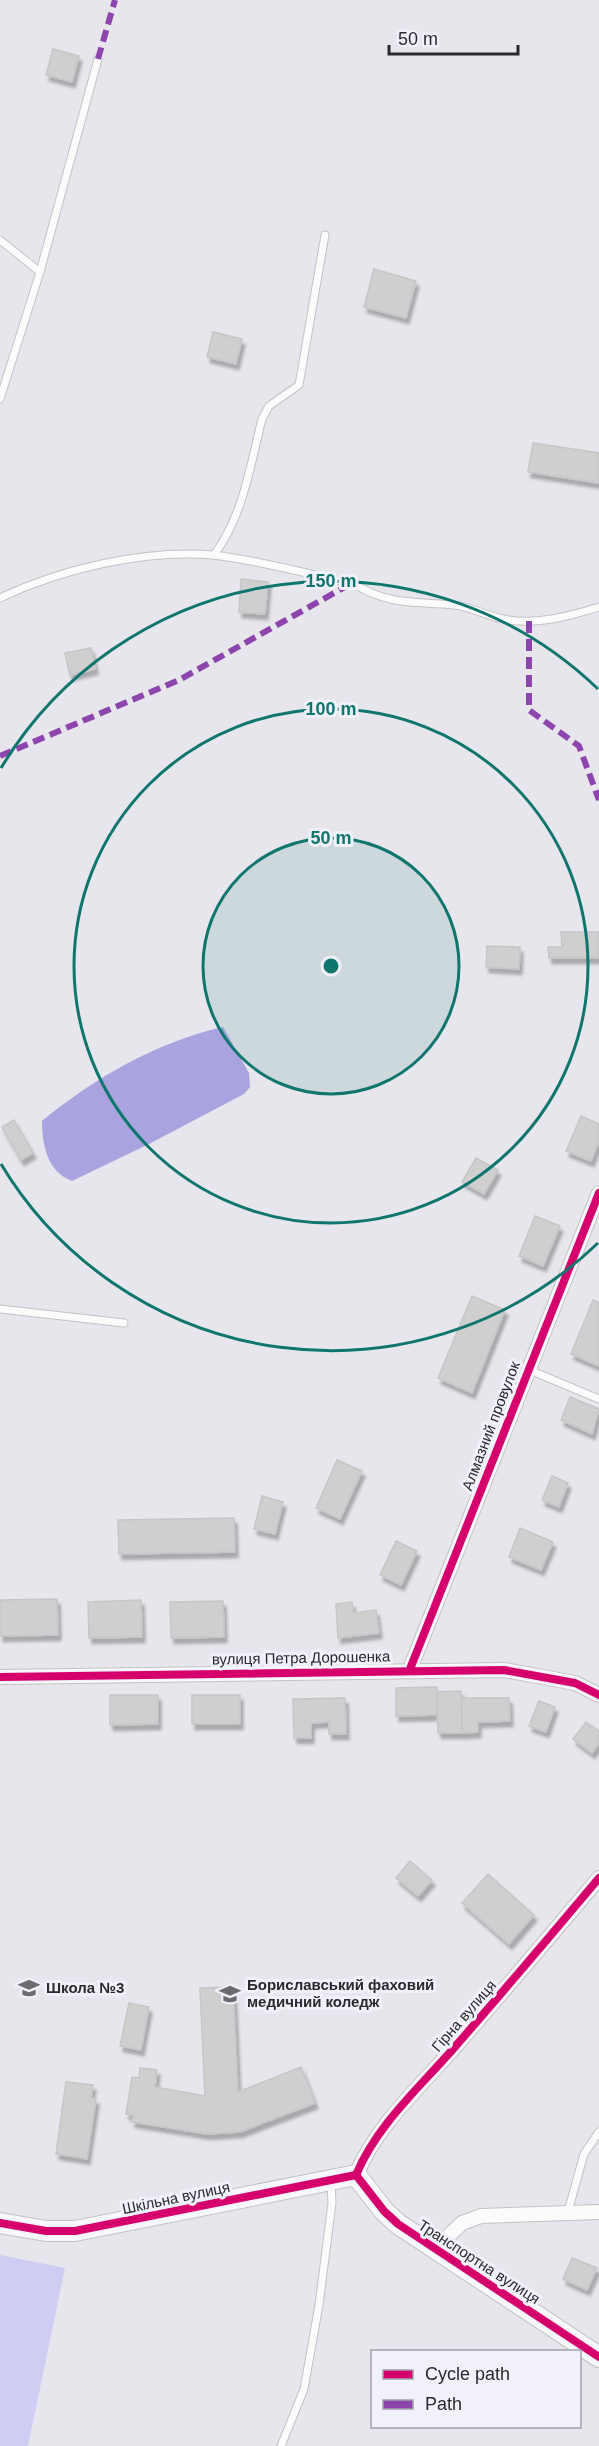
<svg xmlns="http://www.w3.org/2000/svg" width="599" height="2446" viewBox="0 0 599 2446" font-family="Arial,sans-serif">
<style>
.green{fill:#d0cdf4}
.water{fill:#a9a4df}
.building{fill:#cfcfd0;stroke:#c6c6c7;stroke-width:1.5;filter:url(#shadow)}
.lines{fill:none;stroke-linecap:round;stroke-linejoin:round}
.lane-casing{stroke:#c2c2c6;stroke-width:9}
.street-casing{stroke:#c2c2c6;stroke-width:16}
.secondary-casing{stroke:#c2c2c6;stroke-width:22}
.lane{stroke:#fbfbfc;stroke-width:7}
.street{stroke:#fbfbfc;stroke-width:14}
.secondary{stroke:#f8f8fa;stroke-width:20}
.quiet{stroke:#8e44ad;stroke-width:6;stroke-dasharray:12 6;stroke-linecap:butt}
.cycleway-casing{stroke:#f1f1fb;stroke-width:11}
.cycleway{stroke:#d6006c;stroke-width:8}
.ring{fill:none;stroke:#0f766e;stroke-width:3}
.labels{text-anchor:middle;stroke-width:6;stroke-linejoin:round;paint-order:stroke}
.street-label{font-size:15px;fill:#2a2a2d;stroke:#f1f1fb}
.poi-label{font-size:15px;font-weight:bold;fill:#2a2a2d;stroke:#f1f1fb;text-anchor:start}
.centre{fill:#0f766e;stroke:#f1f1fb;stroke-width:3}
.ring-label{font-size:18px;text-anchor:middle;font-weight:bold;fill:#0f766e;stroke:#f1f1fb;stroke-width:6;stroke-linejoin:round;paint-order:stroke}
</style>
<defs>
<filter id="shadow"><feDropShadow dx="3" dy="5.5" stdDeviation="1.5" flood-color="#0004"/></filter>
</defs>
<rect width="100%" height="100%" fill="#e6e6ec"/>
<path class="green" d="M0,2255L65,2268L28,2446H0Z"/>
<path class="water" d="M223,1027L249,1073L250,1087L244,1094L149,1144L72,1181C47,1172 42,1144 42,1121C94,1078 157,1042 223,1027Z"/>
<g class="building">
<path d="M53,49L79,56L72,82L46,75Z"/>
<path d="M374,269L416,281L406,318L364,307Z"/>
<path d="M213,332L242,339L236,364L207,357Z"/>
<path d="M533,443L599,453V483L528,472Z"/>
<path d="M241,579L268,582L265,614L239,612Z"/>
<path d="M91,648L95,669L70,675L65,653Z"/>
<path d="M561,932H599V958H549L548,947H562Z"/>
<path d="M487,946L520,947L519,969L486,967Z"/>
<path d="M581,1116L599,1124V1141L591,1161L566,1151Z"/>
<path d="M14,1120L33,1153L21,1160L2,1127Z"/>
<path d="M476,1158L498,1170L484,1194L462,1182Z"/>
<path d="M535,1216L560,1226L543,1266L519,1256Z"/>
<path d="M472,1296L505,1310L472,1393L438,1378Z"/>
<path d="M593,1300L599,1303V1366L571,1354Z"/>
<path d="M570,1397L599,1409L592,1434L561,1420Z"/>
<path d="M337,1460L362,1471L340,1519L316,1508Z"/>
<path d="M552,1476L568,1483L559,1507L542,1500Z"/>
<path d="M262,1496L283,1502L275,1534L254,1529Z"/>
<path d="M234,1518L235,1552L119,1554L118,1520Z"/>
<path d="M520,1528L553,1542L541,1570L509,1557Z"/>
<path d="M396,1541L417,1551L401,1585L380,1575Z"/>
<path d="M57,1599L58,1635L0,1636V1600Z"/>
<path d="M141,1600L142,1637L89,1638L88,1602Z"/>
<path d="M223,1601L224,1637L171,1638L170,1602Z"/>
<path d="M352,1602L353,1613L376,1610L379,1633L338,1638L336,1604Z"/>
<path d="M437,1687L438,1715L396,1716V1688Z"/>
<path d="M461,1691L462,1733H438L437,1692Z"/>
<path d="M110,1695H158V1724L110,1725Z"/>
<rect x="192" y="1695" width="48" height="29"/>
<path d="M345,1698L346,1734H329V1722L311,1723V1738H294L293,1699Z"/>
<path d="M462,1698H509L510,1721L478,1722V1732L462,1733Z"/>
<path d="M539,1701L555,1707L546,1732L529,1726Z"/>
<path d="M586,1722L599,1731V1743L592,1753L573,1739Z"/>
<path d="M410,1861L432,1880L418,1896L396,1878Z"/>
<path d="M488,1874L534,1915L509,1944L462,1903Z"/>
<path d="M233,1987L238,2092L301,2067L315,2103L240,2132L207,2134L132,2122L133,2115L126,2114L132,2077L139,2078L140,2068L157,2070L155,2087L205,2096L200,1988Z"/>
<path d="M129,2003L149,2007L141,2050L120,2046Z"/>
<path d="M66,2082L93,2085L91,2098L96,2099L87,2159L56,2154Z"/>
<path d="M572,2258L597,2268L587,2290L563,2279Z"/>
</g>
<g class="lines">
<defs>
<g id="lane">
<path d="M0,240L40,272"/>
<path d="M0,399L40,272L98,59"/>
<path d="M214,555C243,516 250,467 262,419L269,406L299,385L325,235"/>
<path d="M0,598C61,569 145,549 213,555C259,560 307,574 352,583C390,606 413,601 454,605C472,607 487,616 503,619C535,626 569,616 599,607"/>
<path d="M0,1309L124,1323"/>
<path d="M527,1369L599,1399"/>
<path d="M567,2215L584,2154L599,2132"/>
<path d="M281,2446L304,2389L319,2305L332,2203L331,2182"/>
</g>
<g id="street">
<path d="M410,1669L599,1193"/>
<path d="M0,1677L504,1670L575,1683L599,1695"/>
<path d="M356,2175C377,2125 418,2089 453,2049C503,1992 551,1935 599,1878"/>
<path d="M435,2249L462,2223L481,2216L599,2212"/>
</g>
<path id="secondary" d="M0,2223L46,2231H75L356,2175L384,2211L398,2224L599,2357"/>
</defs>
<use href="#lane" class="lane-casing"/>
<use href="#street" class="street-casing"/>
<use href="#secondary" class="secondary-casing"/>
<use href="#lane" class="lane"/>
<use href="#street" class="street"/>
<use href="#secondary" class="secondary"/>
<g class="quiet">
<path d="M98,59L115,0"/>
<path d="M529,621V710L579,746L599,800"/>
<path d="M0,756L179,680L352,583"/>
</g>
<defs>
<g id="cycleway">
<path d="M410,1669L599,1193"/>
<path d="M0,1677L504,1670L575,1683L599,1695"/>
<path d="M356,2175C377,2125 418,2089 453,2049C503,1992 551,1935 599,1878"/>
<path d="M356,2175L384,2211L398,2224L599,2357"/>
<path d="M0,2223L46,2231H75L356,2175"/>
</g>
</defs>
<use href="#cycleway" class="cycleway-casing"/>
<use href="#cycleway" class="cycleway"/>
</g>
<circle cx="331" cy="966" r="128" fill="#0f766e" fill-opacity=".12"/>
<g class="ring">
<circle cx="331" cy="966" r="128"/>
<circle cx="331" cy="966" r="257"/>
<path d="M598 1243A385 385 0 0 1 1 1164M1 768A385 385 0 0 1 598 689"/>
</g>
<defs>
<symbol id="school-bare" viewBox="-9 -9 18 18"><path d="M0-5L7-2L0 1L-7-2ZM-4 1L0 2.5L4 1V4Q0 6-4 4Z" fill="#6c6c70" stroke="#f1f1fb" stroke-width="2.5" paint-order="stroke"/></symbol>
<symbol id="university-bare" viewBox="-9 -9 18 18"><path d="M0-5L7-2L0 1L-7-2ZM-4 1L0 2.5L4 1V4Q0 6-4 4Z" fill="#6c6c70" stroke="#f1f1fb" stroke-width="2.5" paint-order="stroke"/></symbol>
</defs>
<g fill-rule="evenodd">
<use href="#school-bare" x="14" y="1973" width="30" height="30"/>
<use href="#university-bare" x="215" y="1979" width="30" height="30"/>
</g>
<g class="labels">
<g class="street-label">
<text transform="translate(491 1426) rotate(-69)" y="5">Алмазний провулок</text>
<text transform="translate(301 1658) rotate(-1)" y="5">вулиця Петра Дорошенка</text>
<text transform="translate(464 2016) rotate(-49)" y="5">Гірна вулиця</text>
<text transform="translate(176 2198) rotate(-12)" y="5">Шкільна вулиця</text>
<text transform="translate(479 2262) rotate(33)" y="5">Транспортна вулиця</text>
</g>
<g class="poi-label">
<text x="247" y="1990">Бориславський фаховий<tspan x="247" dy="17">медичний коледж</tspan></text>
<text x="46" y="1993">Школа №3</text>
</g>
</g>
<circle cx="331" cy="966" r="9" class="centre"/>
<g class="ring-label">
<text x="331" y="587">150 m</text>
<text x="331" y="715">100 m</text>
<text x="331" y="844">50 m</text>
</g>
<rect x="371" y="2350" width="210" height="78" fill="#f1f1fb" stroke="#a1a1a9" stroke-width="1.5"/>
<rect x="383" y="2370" width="30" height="9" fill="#d6006c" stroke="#a1a1a9" stroke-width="1.5"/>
<text x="425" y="2380" font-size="18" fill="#2a2a2d">Cycle path</text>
<rect x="383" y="2400" width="30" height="9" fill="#8e44ad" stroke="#a1a1a9" stroke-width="1.5"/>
<text x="425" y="2410" font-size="18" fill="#2a2a2d">Path</text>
<path d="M389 45v9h129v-9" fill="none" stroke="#2a2a2d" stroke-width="3"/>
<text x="398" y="45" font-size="18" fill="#2a2a2d" stroke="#f1f1fb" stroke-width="4.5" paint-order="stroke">50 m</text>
</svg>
